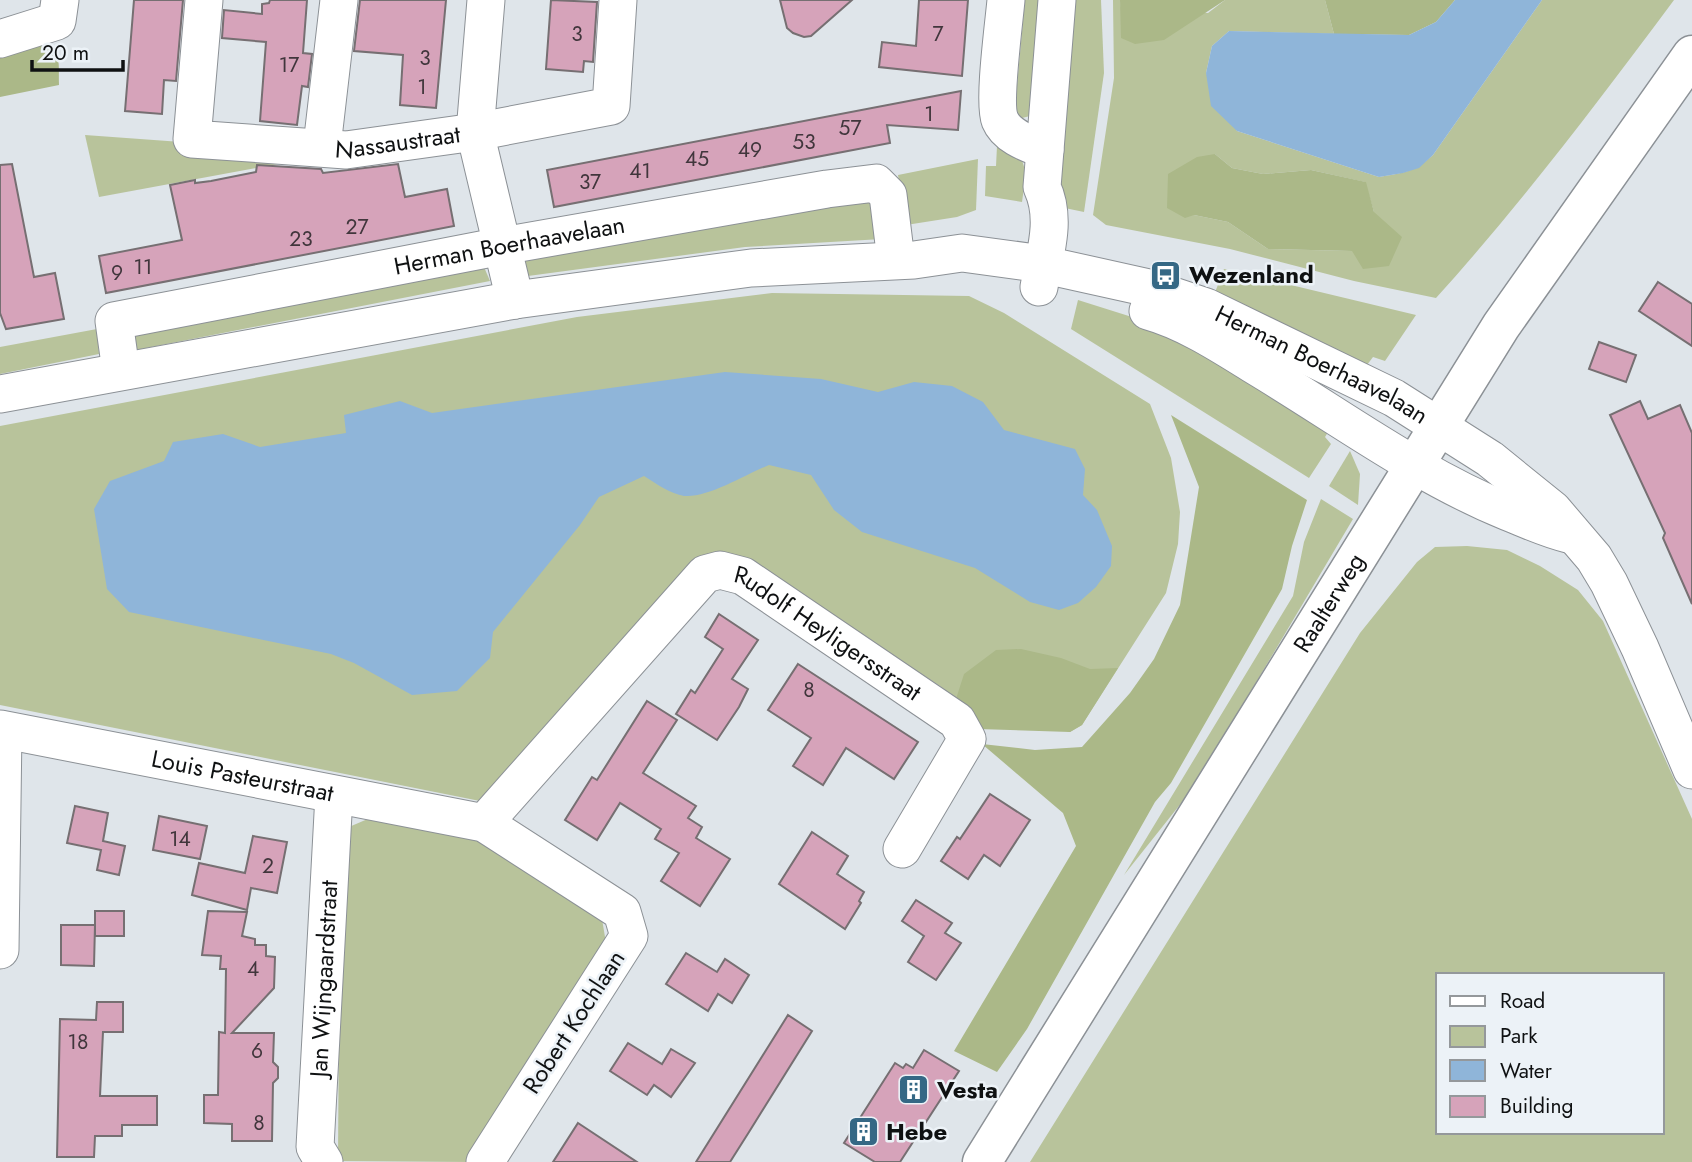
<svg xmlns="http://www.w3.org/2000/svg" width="1692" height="1162" viewBox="0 0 1692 1162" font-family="Jost,sans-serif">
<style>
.green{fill:#b8c39b;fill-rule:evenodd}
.forest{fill:#abb888}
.water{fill:#8fb5d9}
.building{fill:#d6a3ba;stroke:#766f72;stroke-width:2}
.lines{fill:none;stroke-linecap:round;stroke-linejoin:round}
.minor-casing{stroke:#8c9196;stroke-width:39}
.major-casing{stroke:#8c9196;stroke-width:41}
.minor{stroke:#fff;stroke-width:37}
.major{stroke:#fff;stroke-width:38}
.labels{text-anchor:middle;stroke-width:5;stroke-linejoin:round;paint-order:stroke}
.number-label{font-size:21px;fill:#41363c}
.street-label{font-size:24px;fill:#0f1112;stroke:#ecf2f7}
.poi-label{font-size:24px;font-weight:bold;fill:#0f1112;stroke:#ecf2f7;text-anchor:start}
</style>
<rect width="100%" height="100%" fill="#dfe5ea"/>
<g class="green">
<path d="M1025,0H1042L1030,116L1022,118L1014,117Z"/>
<path d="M1071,0H1101L1104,73L1084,212L1060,207L1055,180Z"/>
<path d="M1113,0H1120L1121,8L1208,13L1225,0H1325L1334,34L1229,31L1212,46L1206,73L1237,131L1379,177C1403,173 1414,172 1433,155L1542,0H1674C1598,102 1521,204 1436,298L1354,281L1230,249L1106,225L1093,215L1114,78ZM1215,154L1232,168L1263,174L1311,170L1365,182L1374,212L1352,251L1268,249L1228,222L1194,215Z"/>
<path d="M85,135L195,143L289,162L99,197Z"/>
<path d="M997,146L1021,157L1026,173L1022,202L985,196L986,166H996Z"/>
<path d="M978,159L976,210L957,217L906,225L898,175Z"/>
<path d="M850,195L875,205L882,239L745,247L528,276L522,255Z"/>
<path d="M484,267L490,281L136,350L134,332Z"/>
<path d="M1224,269L1416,315L1385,361L1373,357L1367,365L1214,295Z"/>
<path d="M772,293L969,296L1004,313L1150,404L1171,458L1180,512L1178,544L1166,593L1082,725L1070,732L962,704L940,686L744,562L485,802L0,705V426L577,317Z"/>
<path d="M1078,300L1151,323L1330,429L1325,437L1331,444L1309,478L1071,329Z"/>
<path d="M97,329L99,354L0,374V347Z"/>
<path d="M1350,451L1360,474L1358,505L1329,486Z"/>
<path d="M1321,499L1353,519L1194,787L1124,875L1293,596L1304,542Z"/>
<path d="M1467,546L1507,550L1540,566L1578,590L1603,621L1692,819V1162H1030L1360,633L1417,562L1435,547ZM1438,975H1662V1132H1438Z"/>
<path d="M370,818L487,843L601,913L607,949L472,1162L338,1161L340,855L349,827Z"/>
</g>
<g class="forest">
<path d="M1120,0H1225L1164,40L1135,44L1121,38Z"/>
<path d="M1325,0H1455L1436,22L1409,35L1334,34Z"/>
<path d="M42,41C63,51 58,65 59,85L0,97V58Z"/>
<path d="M1215,154L1232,168L1263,174L1311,170L1366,182L1374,212L1402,237L1389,266L1363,269L1352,251L1268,249L1228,222L1194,215L1185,218L1167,208L1168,174L1197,157Z"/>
<path d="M1171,415L1307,500L1292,546L1282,589L1171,783L1155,802L1027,1029L997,1072L954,1051L1076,846L1063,813L982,744L1035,750L1082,747L1130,693L1154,659L1180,605L1199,487Z"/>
<path d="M1021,649L1061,658L1090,669L1118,668L1082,725L1070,732L978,729L956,699L964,674L996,650Z"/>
</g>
<g class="water">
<path d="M1455,0H1542L1433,155L1419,168L1403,173L1379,177L1237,131L1211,106L1206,73L1212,46L1229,31L1409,35L1436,22Z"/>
<path d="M725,372L821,379L878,392L914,382L952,386L983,402L1004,430L1075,449L1085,469L1083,495L1097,510L1112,546L1111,566L1096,587L1078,603L1059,610L1030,602L975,568L862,532L834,510L811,475L769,465C746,474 709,498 684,496C671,494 655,483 644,476L599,497L580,525L493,632L490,658L457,691L412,695L354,663L331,654L129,612L107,589L94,509L110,481L164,461L173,442L223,434L260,447L346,433L344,415L400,401L432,413Z"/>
</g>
<g class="building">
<path d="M134,0H183L176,81L164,80L162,114L125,111Z"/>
<path d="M270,0H307L303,53L312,54L308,87L302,86L297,125L260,121L266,42L222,38L224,10L262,14V4L269,3Z"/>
<path d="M360,0H446L436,108L400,105L403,55L354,51Z"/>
<path d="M551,0L597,2L593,62L584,61L583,72L546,69Z"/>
<path d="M780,0H852L811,36L804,37L793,33L787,28Z"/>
<path d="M919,0H968L962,76L879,67L882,42L916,46Z"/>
<path d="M961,91L958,130L887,125L890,143L554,207L547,170Z"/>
<path d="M12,164L34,277L55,273L64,319L6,329L0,313V165Z"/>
<path d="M398,164L405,197L447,189L454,226L106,293L99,256L182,240L170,185L195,180V183L211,181L256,172L257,165L321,169L323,173Z"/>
<path d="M1658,282L1692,304V346L1639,311Z"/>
<path d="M1599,342L1636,355L1626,382L1589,369Z"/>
<path d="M1640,401L1648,419L1680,405L1692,433V604L1663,538L1665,533L1610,415Z"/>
<path d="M719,614L758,640L732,679L748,689L739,707L717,740L676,714L691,690L695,693L723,649L705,637Z"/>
<path d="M798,664L918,742L894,779L846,748L823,785L793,766L811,738L768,710Z"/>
<path d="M647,701L677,720L643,773L696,806L688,818L702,827L696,838L730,859L700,906L661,881L679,853L655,839L661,829L620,803L597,840L565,820L592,777L597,780Z"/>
<path d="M990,794L1030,820L1000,866L984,855L968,879L941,861L957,837L960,839Z"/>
<path d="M75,806L108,813L103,841L125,846L119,875L97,870L101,850L67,843Z"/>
<path d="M159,816L207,826L200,859L153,850Z"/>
<path d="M812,832L848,856L837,874L864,892L859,901L861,903L845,929L779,884Z"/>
<path d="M253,836L287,842L277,893L251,888L247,910L192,895L199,863L245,873Z"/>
<path d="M916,900L952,923L945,933L961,943L936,980L908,962L924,936L902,921Z"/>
<rect x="95" y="911" width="29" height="25"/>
<path d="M208,911L247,912L242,936L255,939V945H266V956L275,957L274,988L232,1033H274L273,1062L278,1067V1078L273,1083L272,1141H232V1124L204,1123V1095H218L219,1032L225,1033L226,969H220L221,956L202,955Z"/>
<path d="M61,925H95L94,966L61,965Z"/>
<path d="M686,953L717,972L725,959L749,975L732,1003L718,994L708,1011L666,984Z"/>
<path d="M97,1002H123V1032H103L100,1096H157V1125H122V1136H95L94,1157H57L60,1019L96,1020Z"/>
<path d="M788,1015L812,1031L749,1132L730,1162H696Z"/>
<path d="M628,1043L662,1064L671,1049L695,1063L671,1097L654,1085L647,1095L610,1071Z"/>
<path d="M924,1050L959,1071L900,1162H875L844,1143L895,1063L903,1068L906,1064L913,1068Z"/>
<path d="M578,1123L637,1162H553Z"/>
</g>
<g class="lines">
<defs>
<g id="minor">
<path id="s1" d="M204,0L192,139L346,150L475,132L611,106L618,0"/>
<path d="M486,0L475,132L515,300"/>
<path d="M1006,0C1004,23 993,103 1000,120C1007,137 1030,144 1045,150"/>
<path d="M0,39L57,21L60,0"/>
<path d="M322,146L339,0"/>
<path d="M1039,287C1045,253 1057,219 1042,187L1057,0"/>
<path d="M1148,311C1187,322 1223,346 1257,367C1340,417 1418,475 1508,512C1528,520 1547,529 1568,534"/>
<path id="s2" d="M121,371L114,321L502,246L827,189L876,183L888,195L896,260"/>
<path id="s3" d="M0,394L515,300L751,268L914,260L962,253L1036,263L1149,288L1206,307L1394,398L1490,459L1553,510L1594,558L1609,583L1640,648L1692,770"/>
<path id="s4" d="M0,729L484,823L622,912L629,936L485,1162"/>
<path id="s5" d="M484,823L705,574L720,570L743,576L957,721L967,739L902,849"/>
<path d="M0,950L3,730"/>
<path id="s6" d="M324,1162L315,1147L334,795"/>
</g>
<g id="major">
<path id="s7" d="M982,1162L1501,326L1692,55"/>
</g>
</defs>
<use href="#minor" class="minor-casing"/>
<use href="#major" class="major-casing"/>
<use href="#minor" class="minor"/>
<use href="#major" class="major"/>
</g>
<defs>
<symbol id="bus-square" viewBox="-11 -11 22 22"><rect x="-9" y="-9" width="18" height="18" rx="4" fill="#356885" stroke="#ecf2f7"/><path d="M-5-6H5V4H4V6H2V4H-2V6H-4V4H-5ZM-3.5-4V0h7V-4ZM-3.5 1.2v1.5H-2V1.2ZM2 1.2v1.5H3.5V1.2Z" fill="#fff"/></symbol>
<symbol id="building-square" viewBox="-11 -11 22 22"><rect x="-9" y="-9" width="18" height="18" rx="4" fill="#356885" stroke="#ecf2f7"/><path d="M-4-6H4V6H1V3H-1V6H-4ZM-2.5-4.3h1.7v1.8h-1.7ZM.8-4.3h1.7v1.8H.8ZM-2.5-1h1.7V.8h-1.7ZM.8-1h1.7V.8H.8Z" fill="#fff"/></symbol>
</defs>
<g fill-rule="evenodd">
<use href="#bus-square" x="1148" y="258" width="35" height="35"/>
<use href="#building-square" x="896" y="1072" width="35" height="35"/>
<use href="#building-square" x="846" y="1114" width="35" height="35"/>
</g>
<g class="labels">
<g class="number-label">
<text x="577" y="41">3</text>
<text x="938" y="41">7</text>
<text x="425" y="65">3</text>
<text x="289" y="72">17</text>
<text x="422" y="94">1</text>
<text x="929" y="121">1</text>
<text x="850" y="135">57</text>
<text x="804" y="149">53</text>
<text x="750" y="157">49</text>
<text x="697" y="166">45</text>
<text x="640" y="178">41</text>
<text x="590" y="189">37</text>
<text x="357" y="234">27</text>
<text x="301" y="246">23</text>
<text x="143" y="274">11</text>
<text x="117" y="280">9</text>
<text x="809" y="697">8</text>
<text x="180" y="846">14</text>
<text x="268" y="873">2</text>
<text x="253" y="976">4</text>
<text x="78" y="1049">18</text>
<text x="257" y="1058">6</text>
<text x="259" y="1130">8</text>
</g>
<g class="street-label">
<text dy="8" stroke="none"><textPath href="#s1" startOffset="346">Nassaustraat</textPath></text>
<text dy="8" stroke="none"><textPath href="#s2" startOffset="453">Herman Boerhaavelaan</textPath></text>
<text dy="8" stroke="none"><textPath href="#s3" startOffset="1353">Herman Boerhaavelaan</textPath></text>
<text dy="8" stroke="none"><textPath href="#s7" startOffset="658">Raalterweg</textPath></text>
<text dy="8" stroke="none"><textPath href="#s5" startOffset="474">Rudolf Heyligersstraat</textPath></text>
<text dy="8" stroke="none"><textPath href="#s4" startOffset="247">Louis Pasteurstraat</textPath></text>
<text dy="8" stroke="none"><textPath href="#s6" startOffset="186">Jan Wijngaardstraat</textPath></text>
<text transform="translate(574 1022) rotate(-57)" y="8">Robert Kochlaan</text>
</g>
<g class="poi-label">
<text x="1189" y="283">Wezenland</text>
<text x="937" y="1098">Vesta</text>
<text x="886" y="1140">Hebe</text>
</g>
</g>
<rect x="1436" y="973" width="228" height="161" fill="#ecf2f7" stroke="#94989b" stroke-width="2"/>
<rect x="1450" y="996" width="35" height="10" fill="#ffffff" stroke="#94989b" stroke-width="2"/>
<text x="1500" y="1008" font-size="21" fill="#0f1112">Road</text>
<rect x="1450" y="1026" width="35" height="21" fill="#b8c39b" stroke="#94989b" stroke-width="2"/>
<text x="1500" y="1043" font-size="21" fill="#0f1112">Park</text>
<rect x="1450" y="1060" width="35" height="21" fill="#8fb5d9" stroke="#94989b" stroke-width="2"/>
<text x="1500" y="1078" font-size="21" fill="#0f1112">Water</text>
<rect x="1450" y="1096" width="35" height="21" fill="#d6a3ba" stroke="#94989b" stroke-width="2"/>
<text x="1500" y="1113" font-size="21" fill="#0f1112">Building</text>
<path d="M32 60v10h91v-10" fill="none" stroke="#0f1112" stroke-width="3.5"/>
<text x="42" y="60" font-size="21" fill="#0f1112" stroke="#ecf2f7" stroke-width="5" paint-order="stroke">20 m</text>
</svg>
